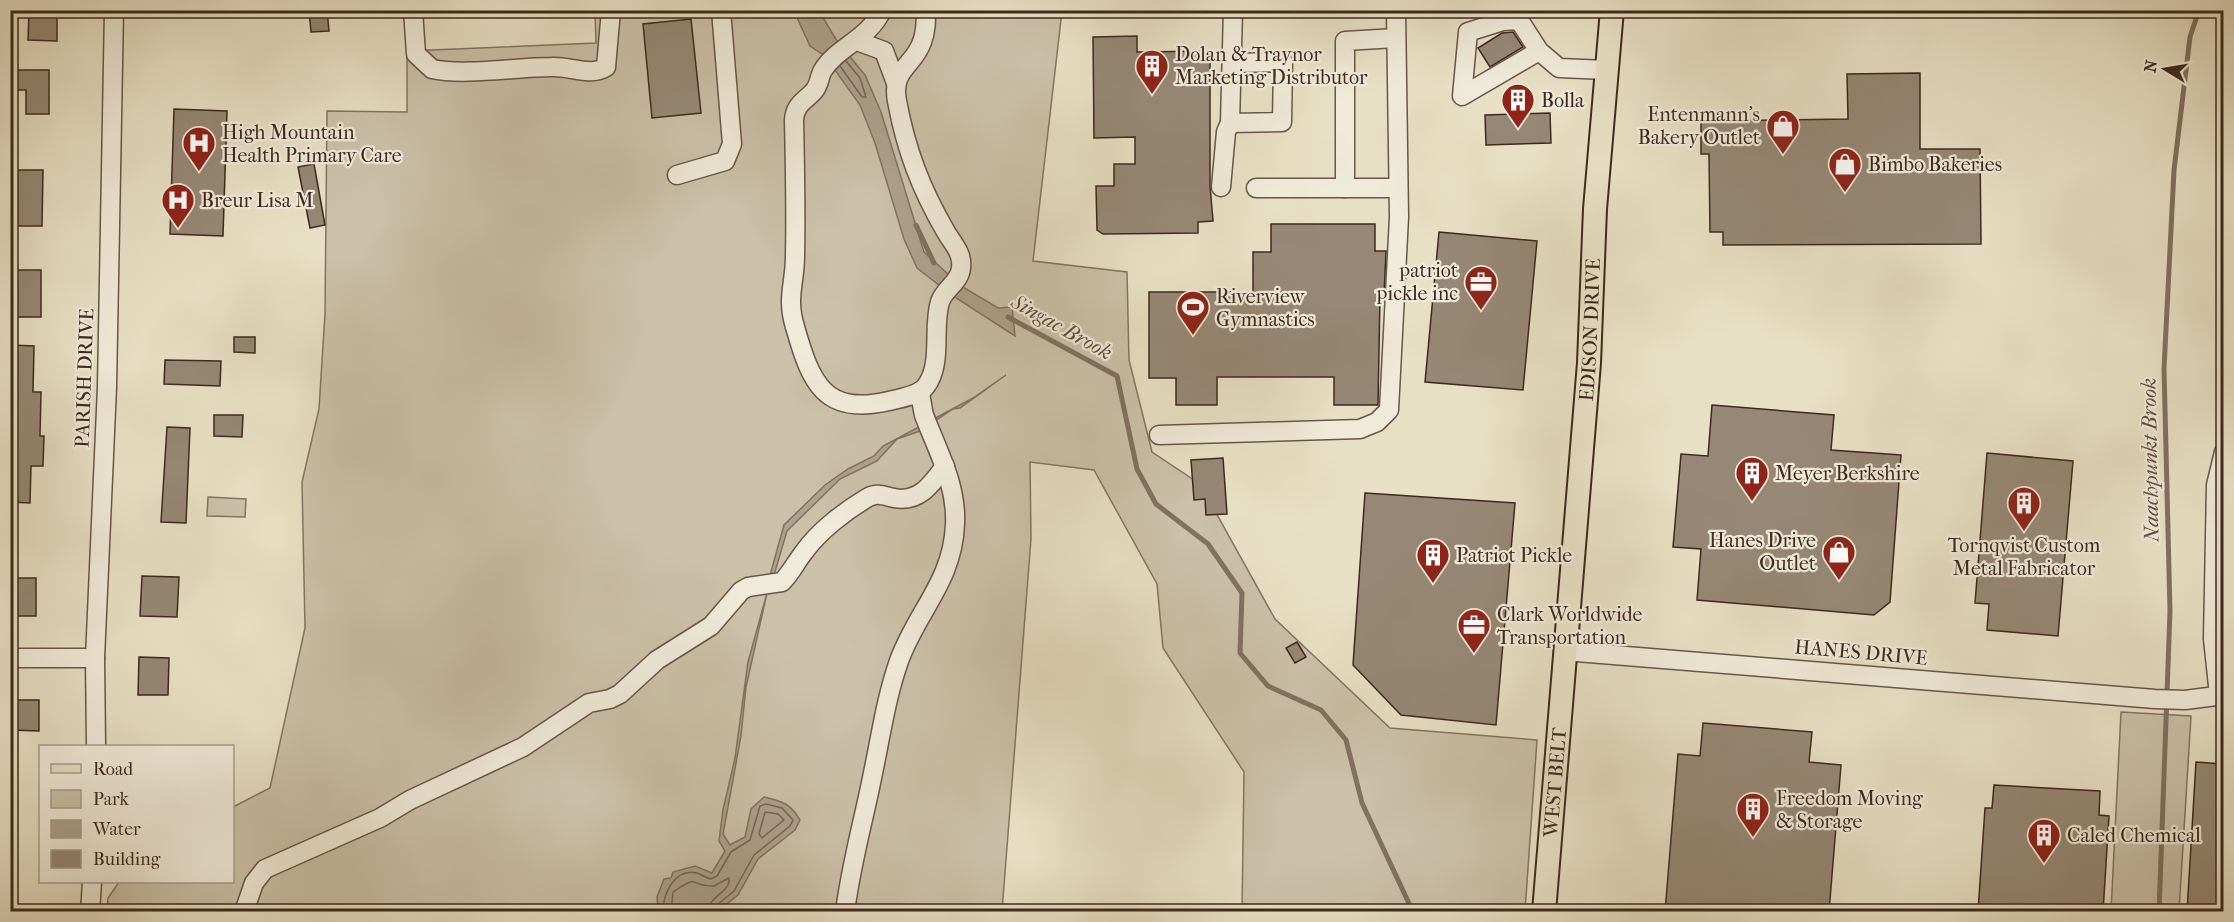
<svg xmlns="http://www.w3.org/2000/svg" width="2234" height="922" viewBox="0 0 2234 922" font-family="'IM FELL French Canon',serif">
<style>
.green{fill:#cbc1a9;stroke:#847464;stroke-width:1.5}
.water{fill:#aea18d;stroke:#817161;stroke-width:1.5}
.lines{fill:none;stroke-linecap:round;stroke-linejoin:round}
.shore{stroke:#766456;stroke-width:1.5}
.stream{stroke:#817161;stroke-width:5}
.building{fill:#968875;stroke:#3e281f;stroke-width:1.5}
.minor-casing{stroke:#685648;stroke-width:21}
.major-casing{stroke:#3e281f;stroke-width:26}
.minor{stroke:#f0ebd9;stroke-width:18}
.major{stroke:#e8e0c5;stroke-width:22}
.labels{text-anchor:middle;stroke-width:4.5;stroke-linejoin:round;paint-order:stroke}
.poi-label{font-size:20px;fill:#3e281f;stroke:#f0ebd9;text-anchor:start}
.street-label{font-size:20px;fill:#3e281f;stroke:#f0ebd9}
.water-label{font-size:21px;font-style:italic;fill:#604c40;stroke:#f0ebd9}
</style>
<rect width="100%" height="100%" fill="#e8e0c5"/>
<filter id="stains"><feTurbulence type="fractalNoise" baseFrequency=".00333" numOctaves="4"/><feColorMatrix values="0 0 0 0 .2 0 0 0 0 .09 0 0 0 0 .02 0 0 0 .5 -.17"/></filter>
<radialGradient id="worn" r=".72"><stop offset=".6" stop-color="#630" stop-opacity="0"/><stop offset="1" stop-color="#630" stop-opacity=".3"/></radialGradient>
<g class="green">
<path d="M595,11H1062L1033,261L1127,272L1129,360L1152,452L1200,484L1275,619L1390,728L1537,740L1525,911H1242L1244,772L1163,648L1157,584L1094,470L1030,462L1031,539L1002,911L107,912L108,898L119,882H232L233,807L270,788L305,628L302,482L319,409L325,313L327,111L407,112V51L596,43Z"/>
<path d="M208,497L246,499L245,517L207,516Z"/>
<path d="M2121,712L2191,716L2179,911H2111Z"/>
</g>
<g class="water">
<path d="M794,11H819L837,41L865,75L881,112L924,252L961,286L998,308L1012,307L1015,336L953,296L917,268L904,239L875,143L860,105L825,56L810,46Z"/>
<path d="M1006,375L960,408L953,409L920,431L897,439L877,461L840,479L787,531L774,575L769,579L784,525L825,485L848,469L874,456L883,446L973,398Z"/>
<path d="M767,593L746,687L741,736L723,834L730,845L745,837L751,809L764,797C782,801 791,804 800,820L795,830L758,859L738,895L718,911H658L657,897L664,879L671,878L673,872L695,866L712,873L725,851L719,841L723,810L735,758L748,662Z"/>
</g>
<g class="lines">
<g class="shore">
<path d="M840,66L862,97H866L860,78L846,61"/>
<path d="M765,812L778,814L784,820L762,838L759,834Z"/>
<path d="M663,912C663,894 674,868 697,873C702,874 705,878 711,879L717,876L731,852L750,840L760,806L766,804L782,808L793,820L790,826L754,855L734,891L717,905L715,912"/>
<path d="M671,912L673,892C701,873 687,886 714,886L729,878C731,892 709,896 707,912"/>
</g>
<g class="stream">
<path d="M916,225L934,263"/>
<path d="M1008,317L1117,376L1137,469L1156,504L1208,544L1242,593L1240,653L1268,686L1321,710L1346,740L1362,803L1413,912"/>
<path d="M2159,912L2170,611L2164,369L2174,170L2190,37L2199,10"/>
</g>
</g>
<g class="building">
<path d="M29,10H57V41L28,40Z"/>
<path d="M309,10H327L329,31L311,32Z"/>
<path d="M691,19L701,113L652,118L643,24Z"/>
<path d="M1513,32L1523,47L1490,67L1478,48L1502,33Z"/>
<path d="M1137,36V52L1210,51V186L1213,221L1198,222V233L1103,234L1097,230L1096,186H1114V164H1135V137L1094,138L1093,37Z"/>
<path d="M17,70H49V114H26V90H17Z"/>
<path d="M1920,73V149H1980L1981,244L1723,245V232H1710L1709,154H1701V121L1848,119L1847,74Z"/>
<path d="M174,109L227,111L223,236L170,234Z"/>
<path d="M1550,113L1551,143L1486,145L1485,115Z"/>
<path d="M314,164L325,225L310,228L298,167Z"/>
<path d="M15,170H43L42,226H14Z"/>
<path d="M1271,224H1375V251H1386L1384,296H1380L1378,405H1334V377H1217V405H1176V378H1149V292H1253V252H1271Z"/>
<path d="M1439,232L1537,241L1523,390L1425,382Z"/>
<rect x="11" y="270" width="30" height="47"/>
<path d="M234,337H255V353L234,352Z"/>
<path d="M11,345L34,346L33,392H41L40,436H44L43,466H31L30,503L10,502Z"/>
<path d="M165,360L221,361L220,386L164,384Z"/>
<path d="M1712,405L1834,415L1831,450L1901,455L1890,602L1874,615L1697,600L1701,549L1673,547L1681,454L1708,456Z"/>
<path d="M214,415H243L242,437L214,436Z"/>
<path d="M167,427L190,428L186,523L161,522Z"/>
<path d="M1987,453L2073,461L2058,636L1987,630L1989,604L1975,603Z"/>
<path d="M1223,458L1227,514L1206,515L1205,499L1194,500L1191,460Z"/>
<path d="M1365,493L1515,503L1496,725L1401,715L1353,665Z"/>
<path d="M142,576L179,577L177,617L140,616Z"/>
<rect x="12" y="578" width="24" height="38"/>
<path d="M1297,642L1306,657L1295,663L1286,648Z"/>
<path d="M139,657L169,658L168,695H138Z"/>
<path d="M10,700H39V731L10,730Z"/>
<path d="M1703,723L1812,732L1809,762L1841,765L1829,912H1665L1678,754L1700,756Z"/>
<path d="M2196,762L2223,764V912H2187Z"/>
<path d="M1994,785L2100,791L2099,815L2109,816L2103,912H1978L1985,808H1992Z"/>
</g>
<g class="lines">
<defs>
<g id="minor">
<path d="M413,10L416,54L432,69C464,76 517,67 552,67C570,66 591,77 606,67L611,10"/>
<path d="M882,10C869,39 837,47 823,70C819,76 820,84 814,91C805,101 795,104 794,120C795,165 796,211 795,256C795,284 786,297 795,327C811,383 824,416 889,401C900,398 919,396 926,386C943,363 932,328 940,302C944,289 960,282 961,268C963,253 953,244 946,232C921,189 906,150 897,101C891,69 913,67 922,42C926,32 926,21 926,10"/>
<path d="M857,41L884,51L896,83"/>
<path d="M1539,51L1462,96L1468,32L1503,21L1519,20L1539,51L1559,68L1607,70"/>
<path d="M1232,63L1283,62L1282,122L1230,123L1233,10"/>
<path d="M677,175L725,161L732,144L721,10"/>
<path d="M1221,187L1226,132L1230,123"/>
<path d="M1256,188H1397"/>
<path d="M1345,188V41L1396,38"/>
<path d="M1159,435L1360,429L1377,422L1389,410L1399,217L1396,10"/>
<path d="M1564,651L2155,699L2185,700L2224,695"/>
<path d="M10,658H95"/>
<path d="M2219,695L2213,639L2216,485L2224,452"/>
<path d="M96,746L95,658L107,387L114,10"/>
<path d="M90,912L92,882"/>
<path d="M244,912L254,883L265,869L380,818L410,800L523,747L589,703L610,699L620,694L657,660L711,626L741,591L748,587L782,582C791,573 796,562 804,552C819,531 845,511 867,498C877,492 884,496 894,498C919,503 932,484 945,466"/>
<path d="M845,912C851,864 864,819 873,773C881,735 886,698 899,661C917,611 953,581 955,524C957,484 937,450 924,415C922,407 922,400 919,392"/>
</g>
<g id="major">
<path id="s1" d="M1544,912L1589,363L1595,209L1612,10"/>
</g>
</defs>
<use href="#minor" class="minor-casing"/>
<use href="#major" class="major-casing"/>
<use href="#minor" class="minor"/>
<use href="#major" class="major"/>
</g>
<defs>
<symbol id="building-pin" viewBox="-11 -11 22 30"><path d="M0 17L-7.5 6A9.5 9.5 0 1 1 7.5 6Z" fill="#8f2418" stroke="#f0ebd9"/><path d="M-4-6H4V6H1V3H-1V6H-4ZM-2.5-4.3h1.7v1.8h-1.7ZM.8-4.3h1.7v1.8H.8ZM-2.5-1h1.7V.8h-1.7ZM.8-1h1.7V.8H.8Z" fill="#fff"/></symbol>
<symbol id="shop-pin" viewBox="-11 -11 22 30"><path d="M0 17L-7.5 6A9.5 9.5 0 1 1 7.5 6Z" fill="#8f2418" stroke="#f0ebd9"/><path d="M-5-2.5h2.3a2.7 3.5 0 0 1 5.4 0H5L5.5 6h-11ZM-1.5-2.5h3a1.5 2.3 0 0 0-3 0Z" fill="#fff"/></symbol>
<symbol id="hospital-pin" viewBox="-11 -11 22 30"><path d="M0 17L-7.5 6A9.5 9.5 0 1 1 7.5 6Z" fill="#8f2418" stroke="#f0ebd9"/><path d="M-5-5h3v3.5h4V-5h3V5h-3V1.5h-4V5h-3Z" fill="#fff"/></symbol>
<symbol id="office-pin" viewBox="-11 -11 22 30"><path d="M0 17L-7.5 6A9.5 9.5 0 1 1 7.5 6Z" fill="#8f2418" stroke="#f0ebd9"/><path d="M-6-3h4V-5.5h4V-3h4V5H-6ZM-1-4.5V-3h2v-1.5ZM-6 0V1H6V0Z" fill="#fff"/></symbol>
<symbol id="stadium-pin" viewBox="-11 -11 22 30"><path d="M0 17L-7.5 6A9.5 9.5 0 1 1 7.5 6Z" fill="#8f2418" stroke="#f0ebd9"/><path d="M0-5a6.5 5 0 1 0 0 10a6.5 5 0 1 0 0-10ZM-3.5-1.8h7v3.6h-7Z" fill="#fff"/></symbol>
</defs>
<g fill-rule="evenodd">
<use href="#building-pin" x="1133" y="47" width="38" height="52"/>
<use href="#building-pin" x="1499" y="81" width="38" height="52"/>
<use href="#shop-pin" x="1764" y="107" width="38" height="52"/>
<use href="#hospital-pin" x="180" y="124" width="38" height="52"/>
<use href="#shop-pin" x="1826" y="145" width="38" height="52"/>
<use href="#hospital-pin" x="159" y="181" width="38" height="52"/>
<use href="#office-pin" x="1462" y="263" width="38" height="52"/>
<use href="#stadium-pin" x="1174" y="288" width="38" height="52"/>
<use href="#building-pin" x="1733" y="454" width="38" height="52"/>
<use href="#building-pin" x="2005" y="484" width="38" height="52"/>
<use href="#shop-pin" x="1820" y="533" width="38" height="52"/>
<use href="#building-pin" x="1414" y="536" width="38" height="52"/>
<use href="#office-pin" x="1455" y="606" width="38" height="52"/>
<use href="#building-pin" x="1734" y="790" width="38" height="52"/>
<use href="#building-pin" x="2025" y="816" width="38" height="52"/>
</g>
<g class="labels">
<g class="poi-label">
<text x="1175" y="61">Dolan &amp; Traynor<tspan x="1175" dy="23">Marketing Distributor</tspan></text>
<text x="1541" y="107">Bolla</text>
<text x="1760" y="121" text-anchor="end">Entenmann's<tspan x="1760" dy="23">Bakery Outlet</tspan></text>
<text x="222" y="139">High Mountain<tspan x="222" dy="23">Health Primary Care</tspan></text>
<text x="1868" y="171">Bimbo Bakeries</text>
<text x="201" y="207">Breur Lisa M</text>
<text x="1458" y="277" text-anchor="end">patriot<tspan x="1458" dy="23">pickle inc</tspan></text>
<text x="1216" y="303">Riverview<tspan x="1216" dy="23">Gymnastics</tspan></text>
<text x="1775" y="480">Meyer Berkshire</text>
<text x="1816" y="547" text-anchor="end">Hanes Drive<tspan x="1816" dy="23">Outlet</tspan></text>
<text x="2024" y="552" text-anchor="middle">Tornqvist Custom<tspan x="2024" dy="23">Metal Fabricator</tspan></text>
<text x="1456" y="562">Patriot Pickle</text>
<text x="1497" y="621">Clark Worldwide<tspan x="1497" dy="23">Transportation</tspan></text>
<text x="1776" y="805">Freedom Moving<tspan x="1776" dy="23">&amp; Storage</tspan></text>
<text x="2067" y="842">Caled Chemical</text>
</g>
<g class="street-label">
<text dy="7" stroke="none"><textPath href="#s1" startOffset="584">EDISON DRIVE</textPath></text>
<text transform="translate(84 378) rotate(-88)" y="7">PARISH DRIVE</text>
<text transform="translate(1861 652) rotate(5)" y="7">HANES DRIVE</text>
<text dy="7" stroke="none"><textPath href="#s1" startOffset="130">WEST BELT</textPath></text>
</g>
<g class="water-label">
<text transform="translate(1062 327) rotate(29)" y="7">Singac Brook</text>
<text transform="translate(2150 460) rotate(-91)" y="7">Naachpunkt Brook</text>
</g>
</g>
<rect width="2234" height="922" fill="none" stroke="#e8e0c5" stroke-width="36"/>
<rect x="12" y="12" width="2210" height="898" fill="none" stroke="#3e281f" stroke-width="3"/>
<rect x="18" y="18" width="2198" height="886" fill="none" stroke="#3e281f" stroke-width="1.5"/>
<rect x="39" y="745" width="195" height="138" fill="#f0ebd9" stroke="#a99d8f" stroke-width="1.5"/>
<rect x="51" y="764" width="30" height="9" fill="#e8e0c5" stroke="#a99d8f" stroke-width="1.5"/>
<text x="93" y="775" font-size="18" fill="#3e281f">Road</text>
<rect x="51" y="790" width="30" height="18" fill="#cbc1a9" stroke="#a99d8f" stroke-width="1.5"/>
<text x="93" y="805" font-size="18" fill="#3e281f">Park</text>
<rect x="51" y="820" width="30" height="18" fill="#aea18d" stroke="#a99d8f" stroke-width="1.5"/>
<text x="93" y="835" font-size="18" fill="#3e281f">Water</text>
<rect x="51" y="850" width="30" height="18" fill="#968875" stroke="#a99d8f" stroke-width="1.5"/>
<text x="93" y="865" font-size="18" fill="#3e281f">Building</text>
<g transform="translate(2165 69) rotate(281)" stroke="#f0ebd9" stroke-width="4.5" paint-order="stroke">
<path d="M0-4.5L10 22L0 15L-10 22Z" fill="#3e281f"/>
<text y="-9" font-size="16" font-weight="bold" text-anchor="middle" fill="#3e281f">N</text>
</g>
<rect width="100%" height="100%" filter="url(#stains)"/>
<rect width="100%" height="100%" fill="url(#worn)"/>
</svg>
